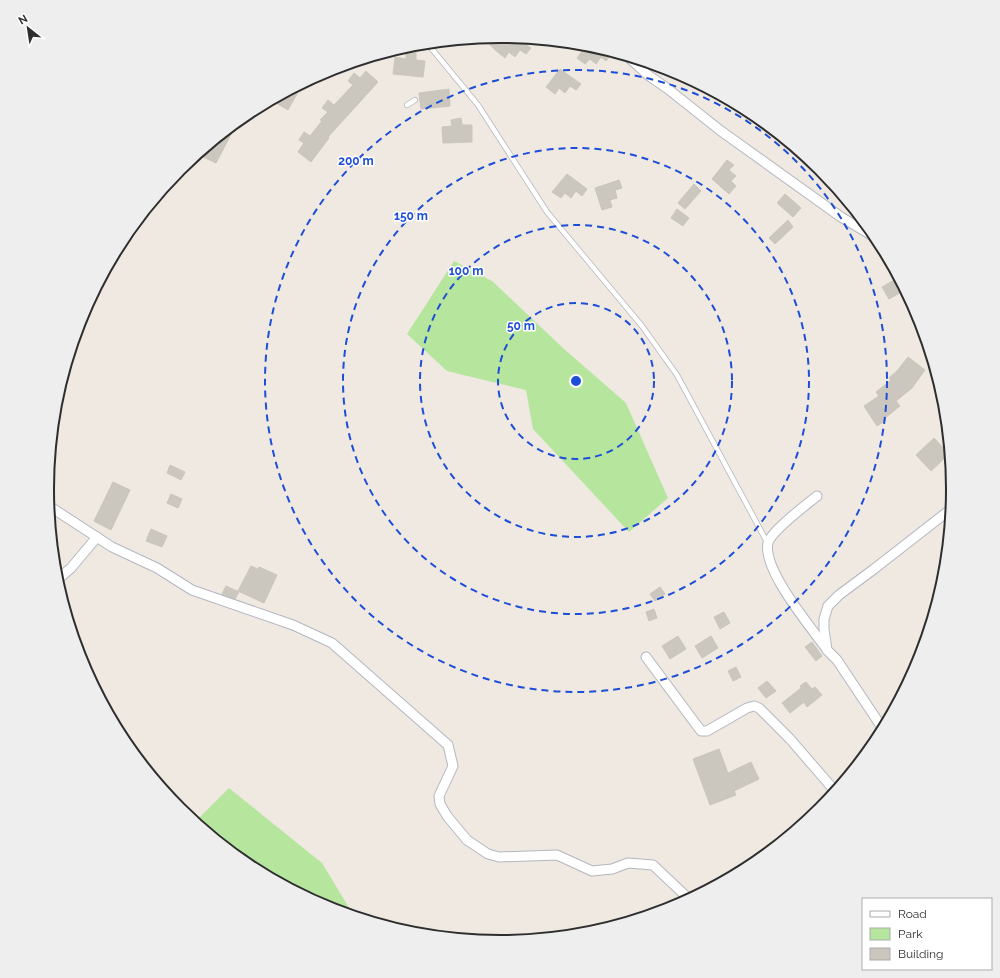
<svg xmlns="http://www.w3.org/2000/svg" width="1000" height="978" viewBox="0 0 1000 978" font-family="Raleway,sans-serif">
<style>
.green{fill:#b6e59e}
.building{fill:#cbc7bf;stroke:#cbc5ba}
.lines{fill:none;stroke-linecap:round;stroke-linejoin:round}
.service-casing{stroke:#b4b7c1;stroke-width:6}
.minor-casing{stroke:#b4b7c1;stroke-width:11}
.service{stroke:#fff;stroke-width:4.5}
.minor{stroke:#fff;stroke-width:9}
.ring{fill:none;stroke:#1d4ed8;stroke-width:2;stroke-dasharray:7 5}
.rim{fill:none;stroke:#2e2e2e;stroke-width:2}
.centre{fill:#1d4ed8;stroke:#fff;stroke-width:2}
.ring-label{font-size:12px;text-anchor:middle;font-weight:bold;fill:#1d4ed8;stroke:#fff;stroke-width:3;stroke-linejoin:round;paint-order:stroke}
</style>
<rect width="100%" height="100%" fill="#efe9e1"/>
<g class="green">
<path d="M454,261L492,281L563,348L626,403L668,498L629,532L533,429L526,390L447,371L407,334Z"/>
<path d="M229,788L322,863L354,916L326,907L248,866L195,822Z"/>
</g>
<g class="building">
<path d="M500,36L516,38L531,48L526,54L520,50L515,57L509,52L505,58L495,50L484,38Z"/>
<path d="M584,44L607,50L611,54L606,61L601,57L596,64L590,59L585,64L577,58L586,46Z"/>
<path d="M406,52H416V60L425,61L423,77L393,74L395,57L406,59Z"/>
<path d="M560,69L581,84L576,90L570,86L565,93L559,88L555,94L546,87Z"/>
<path d="M366,71L378,82L328,137L329,138L311,162L298,152L304,143L299,140L304,132L310,136L322,121L320,120L328,112L322,108L328,100L334,105L353,85L348,81L354,73L360,78Z"/>
<path d="M303,83L288,110L271,100L277,97Z"/>
<path d="M449,89L450,106L421,109L419,93Z"/>
<path d="M461,118L462,125H472V142L443,143L442,127L452,126L451,120Z"/>
<path d="M238,121L216,163L201,156L205,148Z"/>
<path d="M727,160L734,165L729,170L736,176L731,181L736,186L729,194L712,179Z"/>
<path d="M567,174L587,189L582,196L576,191L571,198L565,193L561,198L552,192Z"/>
<path d="M619,180L622,188L615,190L617,198L610,200L612,207L602,210L595,188Z"/>
<path d="M694,184L701,191L685,209L678,203Z"/>
<path d="M785,194L801,208L793,217L777,203Z"/>
<path d="M677,209L689,218L683,226L671,218Z"/>
<path d="M788,220L793,227L775,244L769,238Z"/>
<path d="M896,279L903,291L889,299L882,287Z"/>
<path d="M908,357L925,370L912,388L896,401L900,406L885,418L886,420L877,426L864,406L879,396L876,392L891,380L889,378L897,371Z"/>
<path d="M934,438L949,454L931,471L916,455Z"/>
<path d="M170,465L185,472L181,480L167,473Z"/>
<path d="M113,482L130,490L111,530L94,521Z"/>
<path d="M171,494L182,499L178,508L167,503Z"/>
<path d="M151,529L167,536L162,547L146,541Z"/>
<path d="M251,566L258,569L259,567L277,575L264,603L238,591Z"/>
<path d="M226,586L239,592L235,599L222,594Z"/>
<path d="M660,587L665,594L655,601L650,594Z"/>
<path d="M654,609L657,618L649,621L646,612Z"/>
<path d="M724,612L730,623L720,629L714,617Z"/>
<path d="M678,636L686,649L670,659L662,646Z"/>
<path d="M711,636L718,648L702,658L695,646Z"/>
<path d="M812,642L822,656L816,661L805,647Z"/>
<path d="M736,667L741,677L733,681L728,671Z"/>
<path d="M767,681L776,691L766,698L758,688Z"/>
<path d="M806,682L812,689L815,687L822,695L807,707L804,702L790,713L782,703L801,688L800,686Z"/>
<path d="M719,749L728,773L751,762L759,779L734,791L736,795L710,805L693,759Z"/>
</g>
<g class="lines">
<defs>
<g id="service">
<path d="M427,43L478,105L547,212L642,326L677,375L767,542"/>
<path d="M407,105L415,100"/>
</g>
<g id="minor">
<path d="M628,57L648,75L668,89L721,131L841,217L878,239"/>
<path d="M817,496C806,505 771,531 768,543C762,569 810,626 825,647"/>
<path d="M49,506L112,547L157,568L192,590L293,625L332,643L448,745L453,766L439,796L440,804L447,816L467,840L488,854L499,857L557,855L592,871L612,869L628,863L653,865L689,899"/>
<path d="M57,580L71,568L97,537"/>
<path d="M646,657L701,731H707L747,708L754,706L759,708L790,739L835,791"/>
<path d="M883,729L837,660L827,650L824,629V619L828,606L839,595L874,569L951,509"/>
</g>
</defs>
<use href="#service" class="service-casing"/>
<use href="#minor" class="minor-casing"/>
<use href="#service" class="service"/>
<use href="#minor" class="minor"/>
</g>
<g class="ring">
<circle cx="576" cy="381" r="78"/>
<circle cx="576" cy="381" r="156"/>
<circle cx="576" cy="381" r="233"/>
<circle cx="576" cy="381" r="311"/>
</g>
<path d="M0 0H1000V978H0ZM54 489a446 446 0 1 1 892 0a446 446 0 1 1-892 0Z" fill="#eee" fill-rule="evenodd"/>
<path class="rim" d="M54 489a446 446 0 1 1 892 0a446 446 0 1 1-892 0Z"/>
<circle cx="576" cy="381" r="6" class="centre"/>
<g class="ring-label">
<text x="356" y="165">200 m</text>
<text x="411" y="220">150 m</text>
<text x="466" y="275">100 m</text>
<text x="521" y="330">50 m</text>
</g>
<rect x="862" y="898" width="130" height="72" fill="#ffffff" stroke="#ababab"/>
<rect x="870" y="911" width="20" height="6" fill="#ffffff" stroke="#ababab"/>
<text x="898" y="918" font-size="12" fill="#2e2e2e">Road</text>
<rect x="870" y="928" width="20" height="12" fill="#b6e59e" stroke="#ababab"/>
<text x="898" y="938" font-size="12" fill="#2e2e2e">Park</text>
<rect x="870" y="948" width="20" height="12" fill="#cbc7bf" stroke="#ababab"/>
<text x="898" y="958" font-size="12" fill="#2e2e2e">Building</text>
<g transform="translate(28 28) rotate(330)" stroke="#ffffff" stroke-width="3" paint-order="stroke">
<path d="M0-3L7 15L0 10L-7 15Z" fill="#2e2e2e"/>
<text y="-6" font-size="11" font-weight="bold" text-anchor="middle" fill="#2e2e2e">N</text>
</g>
</svg>
